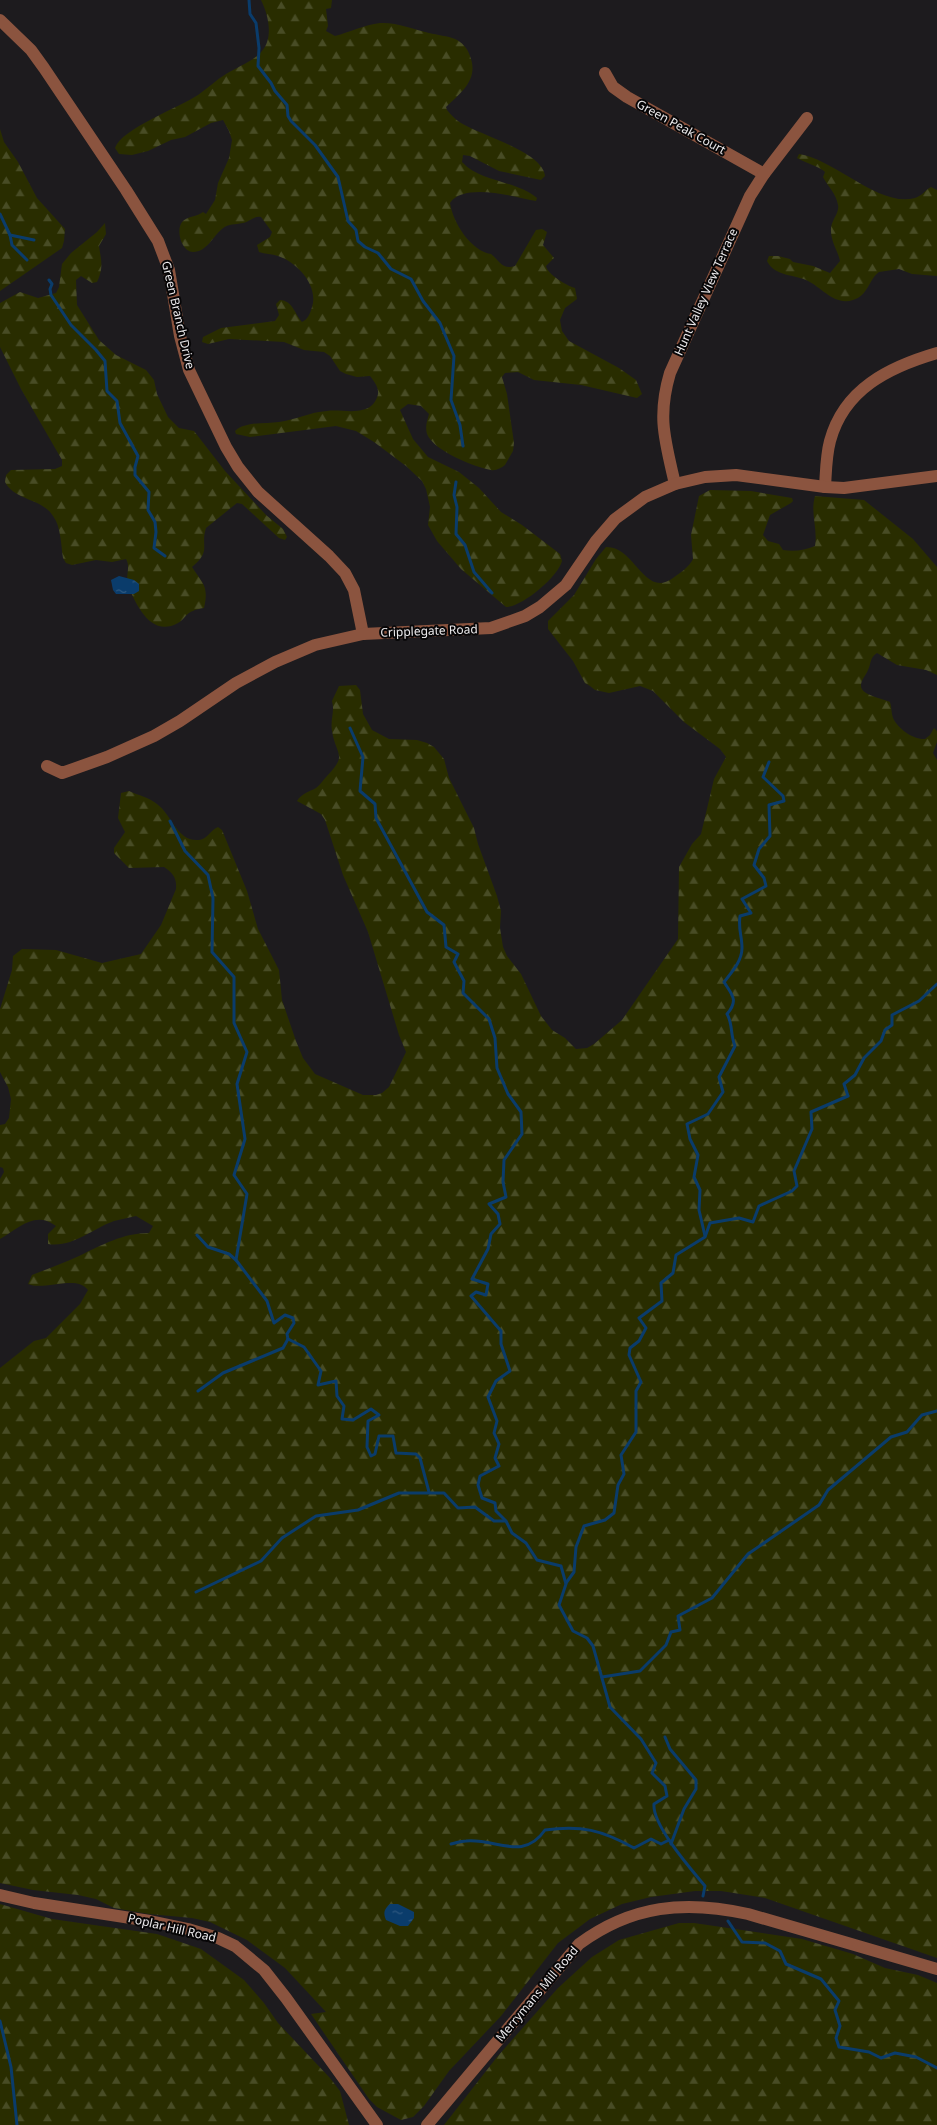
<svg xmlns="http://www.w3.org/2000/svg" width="937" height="2125" viewBox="0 0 937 2125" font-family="'Noto Sans',sans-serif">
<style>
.forest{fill:url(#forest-firs)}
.water{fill:url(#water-ripples)}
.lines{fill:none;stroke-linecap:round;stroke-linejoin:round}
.stream{stroke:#0a3c6b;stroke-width:3}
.minor{stroke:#8b543f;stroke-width:12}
.labels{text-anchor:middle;stroke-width:4;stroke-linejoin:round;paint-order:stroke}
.street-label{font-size:12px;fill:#eceaec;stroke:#070607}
</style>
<defs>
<pattern id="forest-firs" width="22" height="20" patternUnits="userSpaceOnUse" patternTransform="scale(1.25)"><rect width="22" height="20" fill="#292d00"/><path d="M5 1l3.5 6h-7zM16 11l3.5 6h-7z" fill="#484c25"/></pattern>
<pattern id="water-ripples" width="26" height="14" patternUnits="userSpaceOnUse" patternTransform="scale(1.25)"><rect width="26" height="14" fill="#0a3c6b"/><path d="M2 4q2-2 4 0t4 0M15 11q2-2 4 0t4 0" fill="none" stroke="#2e5880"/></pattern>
</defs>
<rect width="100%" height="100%" fill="#1d1b1e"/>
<g class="forest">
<path d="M261,0H332L331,8L326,9L328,26L326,31L335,36C350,32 364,25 380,23C396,22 413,29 429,33C437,35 448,36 455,39C462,42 468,49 470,56C479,79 462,92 446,107L447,110C451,115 456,120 461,123C480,135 543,152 545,176L541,180L499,171L470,156L463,155L462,162C480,182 515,180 537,198L536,201C515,197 464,182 450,203C453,223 471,251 491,254C500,261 502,270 515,266L536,230L542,229L547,232L543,245L554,258L546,266C547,274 567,286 575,288L577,299L565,308L560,320L562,331L569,341L619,368L636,380L642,394L637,398L581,385L534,380L518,372L505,373L502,377L507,394L514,443L513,451L505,465C501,468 496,471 491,470C474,467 434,451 427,434C425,427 427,421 429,414L421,406L408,404L400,410L413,439L428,457L459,472L479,488L501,512L522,525L560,554L562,561C558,577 522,607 506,607L461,569L437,541L428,525L430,507L426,489L422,481L406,466L374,442L356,431L336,426L250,437L236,434L235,431C245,421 266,424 279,422C295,420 310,412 327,411C342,409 364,416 374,403C382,392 377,385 370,376L357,377L346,374L340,371L330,356L324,352L304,350L284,342L229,339L208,344L202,342L203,337L221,328L275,321L279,315L276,304L280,300C293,301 294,313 302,322C308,319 310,314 312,307C319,286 297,262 278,256C272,254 265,254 259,252L257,245L270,237L272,232L261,217C253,216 251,221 243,223C235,225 229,223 222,229C213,236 207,252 193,252C181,252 175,228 183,221C188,216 197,217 203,212L206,214L215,200L218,183L229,158L232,140L229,131L223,120L211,123L185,137L171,140L148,151L132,155L119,154L115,148C121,129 180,107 198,95C208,88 216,80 226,74C237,67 254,61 262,51C274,37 268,14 261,0Z"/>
<path d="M0,129L4,142L18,162L37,198L65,229L64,241L62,248L0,291Z"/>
<path d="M799,154C834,159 880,208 915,198C922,196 925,190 931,187L937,190V276L912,274L899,269L879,272C869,279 868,296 853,300C835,306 822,288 808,281C795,274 775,277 767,261L769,256H778L790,259L793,262L813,266L830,273L840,261C838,251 831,242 831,231C830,221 840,213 838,205C836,193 828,187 823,177L825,172C821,167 805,163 797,158Z"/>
<path d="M105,223L106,234L99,246C101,260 104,267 97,282L92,283L81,276L76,280L77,305L99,340L116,355L146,370L154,380L157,394L168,417L179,428L194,431L225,471L266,515L283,529L287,537L285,540L279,538L242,504L237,503L206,528C200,546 212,551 192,567C203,584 209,586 204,608C200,609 196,609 193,611C187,612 184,620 178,623C151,638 136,605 128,585C125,576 131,567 126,559L112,562L96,560L72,565L66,563L63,558C61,546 61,526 53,516C42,498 15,501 5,482L6,475L11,470L55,469L62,466V460L21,389L0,347V303L20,292L38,298L56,293L59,287L62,264L71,253L97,232Z"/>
<path d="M710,490L751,491L792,498L793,501L791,503L770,515L763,535L768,541L779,544L783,550C795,552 805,550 815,546C818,529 810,513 815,496L864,500L913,539L937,567V675L926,670L897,665L877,653C870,657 871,664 868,670C866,675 861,680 861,685C860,695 882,698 890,702C892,708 891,713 893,718C898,729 914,740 925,739L930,735L934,728L937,731V742L933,753L937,760V1958L765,1898L721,1891H695L651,1897L622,1904L590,1919L558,1943L501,2016L449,2071L424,2106L413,2117L401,2120L377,2107L369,2099L311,2014L326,2012L285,1968L247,1940L210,1922L192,1918L149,1914L114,1908L96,1899L78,1895L33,1890L0,1883V1368L34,1341L46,1338L80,1304L88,1290C77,1274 44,1291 28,1284L32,1275C47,1269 64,1263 79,1256C102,1245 123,1233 149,1233L153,1226L136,1216C129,1218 121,1219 114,1221C92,1229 72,1248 48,1244V1234L56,1226C35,1210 19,1228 0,1239V1179L4,1172L3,1168L0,1167V1125L5,1124L9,1118L11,1099L8,1087L0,1072V1009L12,970L13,956L22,949L56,950L102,963L141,954L161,925L176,889C177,878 173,873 164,867L129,868L114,853V848L125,832L118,818L121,793L129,791C138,795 150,798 157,804C172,815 177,842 199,840C208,839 210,830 218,827L222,830L247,891L258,929L279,970L282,1000L296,1041L303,1058L315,1074L363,1095H376L382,1093L389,1087L406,1052L399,1035L368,932L343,875L325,820L321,814L297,801C302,793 309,792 316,788C320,785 323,780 327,776C348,754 336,756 332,731C330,720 335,712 332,701L339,686L356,685L360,690L363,714L372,730L389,739L417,740L427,743L434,747L444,759L449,778L474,828L478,844L497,896L501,911L500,928L503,947L507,956L521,974L541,1016L552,1030L565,1038L576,1049L587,1048L594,1044L622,1020L678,939L679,867L692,844L701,834L714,779L726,757L720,749L684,722L653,691L640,686L609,693L595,690L590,686L585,683L573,661L548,629V621L574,595L596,559L606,547C635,546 644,599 673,578C680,573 689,567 693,559L691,535L699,496Z"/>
<path d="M0,1904L52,1919L157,1934L201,1949L244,1980L264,2003L278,2023L330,2078L340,2091L349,2125H0Z"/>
<path d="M679,1923H694L802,1939L853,1954L885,1968L918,1975L937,1983V2125H444L497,2057L558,1988L592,1957L619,1940Z"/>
</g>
<g class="water">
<path d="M119,576L134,580L139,584V591L134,594H116L113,590L111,580Z"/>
<path d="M390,1904H398L414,1912V1918L408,1926H400L386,1920C383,1913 384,1909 390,1904Z"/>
</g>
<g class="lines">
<g class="stream">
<path d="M249,0L250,14L256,23L259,48L258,66L271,83L275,91L287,105L288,116L291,121L315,145L338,177L348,221L356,230L358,241L365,247L378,253L391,269L411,279L423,301L440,323L454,356L451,400L460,425L463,446"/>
<path d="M0,214L10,235L12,245L27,260"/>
<path d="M10,235L34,240"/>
<path d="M49,280L52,284L50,289L51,295L71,325L96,350L105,361L107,391L117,401L120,423L138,456L135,467V475L149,492L148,510L155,522L156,532L154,548L165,556"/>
<path d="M456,482L454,495L457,507L456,534L465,545L474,572L492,593"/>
<path d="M350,728L363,757L360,791L375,804L376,818L427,912L444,925L446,947L458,954L454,962L464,981L463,993L489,1019L495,1038L497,1068L508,1094L521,1112L522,1134L504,1160L503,1182L506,1197L489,1204L498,1214L500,1224L491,1234L488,1249L472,1279L488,1284L486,1295L476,1292L471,1296L501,1331V1344L510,1371L496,1381L488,1397L497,1421L494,1433L499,1444L495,1458L499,1466L480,1476L478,1485L482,1498L495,1503L496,1511L506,1521L512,1533L526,1543L537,1560L561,1566L566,1584L559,1605L573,1631L587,1638L593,1646L610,1707L641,1739L656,1763L652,1773L665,1786L667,1796L654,1804C652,1825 691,1869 705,1886L703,1896"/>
<path d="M170,821L185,851L208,875L213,898L212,952L234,977V1023L247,1052L237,1084L245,1139L234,1175L247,1194L236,1260"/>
<path d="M197,1235L208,1247L229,1254L236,1260L267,1301L274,1323L285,1315L293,1318L294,1323L287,1334L288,1339"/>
<path d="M705,1236L699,1210L700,1190L694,1177L698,1155L690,1139L687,1124L708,1114L723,1092L719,1077L735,1046C730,1034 733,1024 727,1014C739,1000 732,995 724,982C732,972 742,961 742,948C742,936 738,929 740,916L751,913L742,899L766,886L764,878L754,865L759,849L770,836L769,805L784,801L783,796L763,777L769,762"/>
<path d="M288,1339L304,1347L321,1371L318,1385L336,1381L337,1396L344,1406L342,1419L353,1420L371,1409L379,1415L368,1421L367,1447L371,1456L375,1454L379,1436H393L396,1453L416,1454L420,1458L429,1492"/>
<path d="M198,1391L223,1373L283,1348L288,1339"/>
<path d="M566,1583L574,1572L576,1547L584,1526L605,1520L614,1513L618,1485L624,1474L621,1455L636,1432V1391L641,1382L629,1355L630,1348L639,1341L646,1328L639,1318L662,1301L661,1283L673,1273L676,1255L705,1237L710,1223L739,1218L753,1222L759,1206L792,1191L797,1186L794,1171L812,1129L811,1112L848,1096L844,1084L855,1075L864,1058L881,1041L885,1030L892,1025V1015L919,1001L937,984"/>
<path d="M196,1592L261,1561L282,1538L316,1516L358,1510L399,1493H444L458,1508L475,1507L494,1521H505"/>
<path d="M602,1677L640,1671L666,1645L671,1632L680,1630L678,1616L712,1598L748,1554L819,1505L828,1490L891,1437L907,1432L922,1415L937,1411"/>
<path d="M665,1737L670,1749L696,1780V1789L684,1809L671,1844"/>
<path d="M451,1844C456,1843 461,1841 466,1841C496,1838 523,1862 545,1830C581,1825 602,1830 634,1848L651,1839L661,1844L669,1840"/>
<path d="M728,1921L742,1942L765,1943L780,1951L786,1964L821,1979L839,2001L835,2010L840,2026L836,2038L839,2047L869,2052L881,2058L895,2053L916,2057L937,2068"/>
<path d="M0,2021L11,2067L17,2125"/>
</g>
<g class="minor">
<path d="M0,20L31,50L44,68L126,190L158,241L169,270L180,336L189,370L226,447L238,467L258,492L329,556L345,573L354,590L363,634"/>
<path d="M605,73L613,87L627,97L764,174"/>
<path d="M675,484C665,440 657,417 670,373L750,196L764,174L807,118"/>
<path d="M825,487C826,472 826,456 830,441C844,389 889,367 937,353"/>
<path d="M47,766L62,773L107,757L154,736L180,721L236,683L275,662L315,645L363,634L491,628L525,616L540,607L566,585L596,541L615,519L645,497L675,484L705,477L736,475L825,487L844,488L937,476"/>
<path d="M0,1895L34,1903L150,1921L188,1929L218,1938L235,1946L264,1970L286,1998L377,2125"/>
<path d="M427,2125L579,1944C632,1905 685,1900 748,1914L937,1969"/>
</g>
</g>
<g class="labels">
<g class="street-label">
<text transform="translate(681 127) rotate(29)" y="4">Green Peak Court</text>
<text transform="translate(706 292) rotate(-66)" y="4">Hunt Valley View Terrace</text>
<text transform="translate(178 315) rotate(77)" y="4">Green Branch Drive</text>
<text transform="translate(429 631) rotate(-2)" y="4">Cripplegate Road</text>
<text transform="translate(172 1928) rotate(13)" y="4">Poplar Hill Road</text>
<text transform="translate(537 1994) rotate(-50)" y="4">Merrymans Mill Road</text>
</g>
</g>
</svg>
